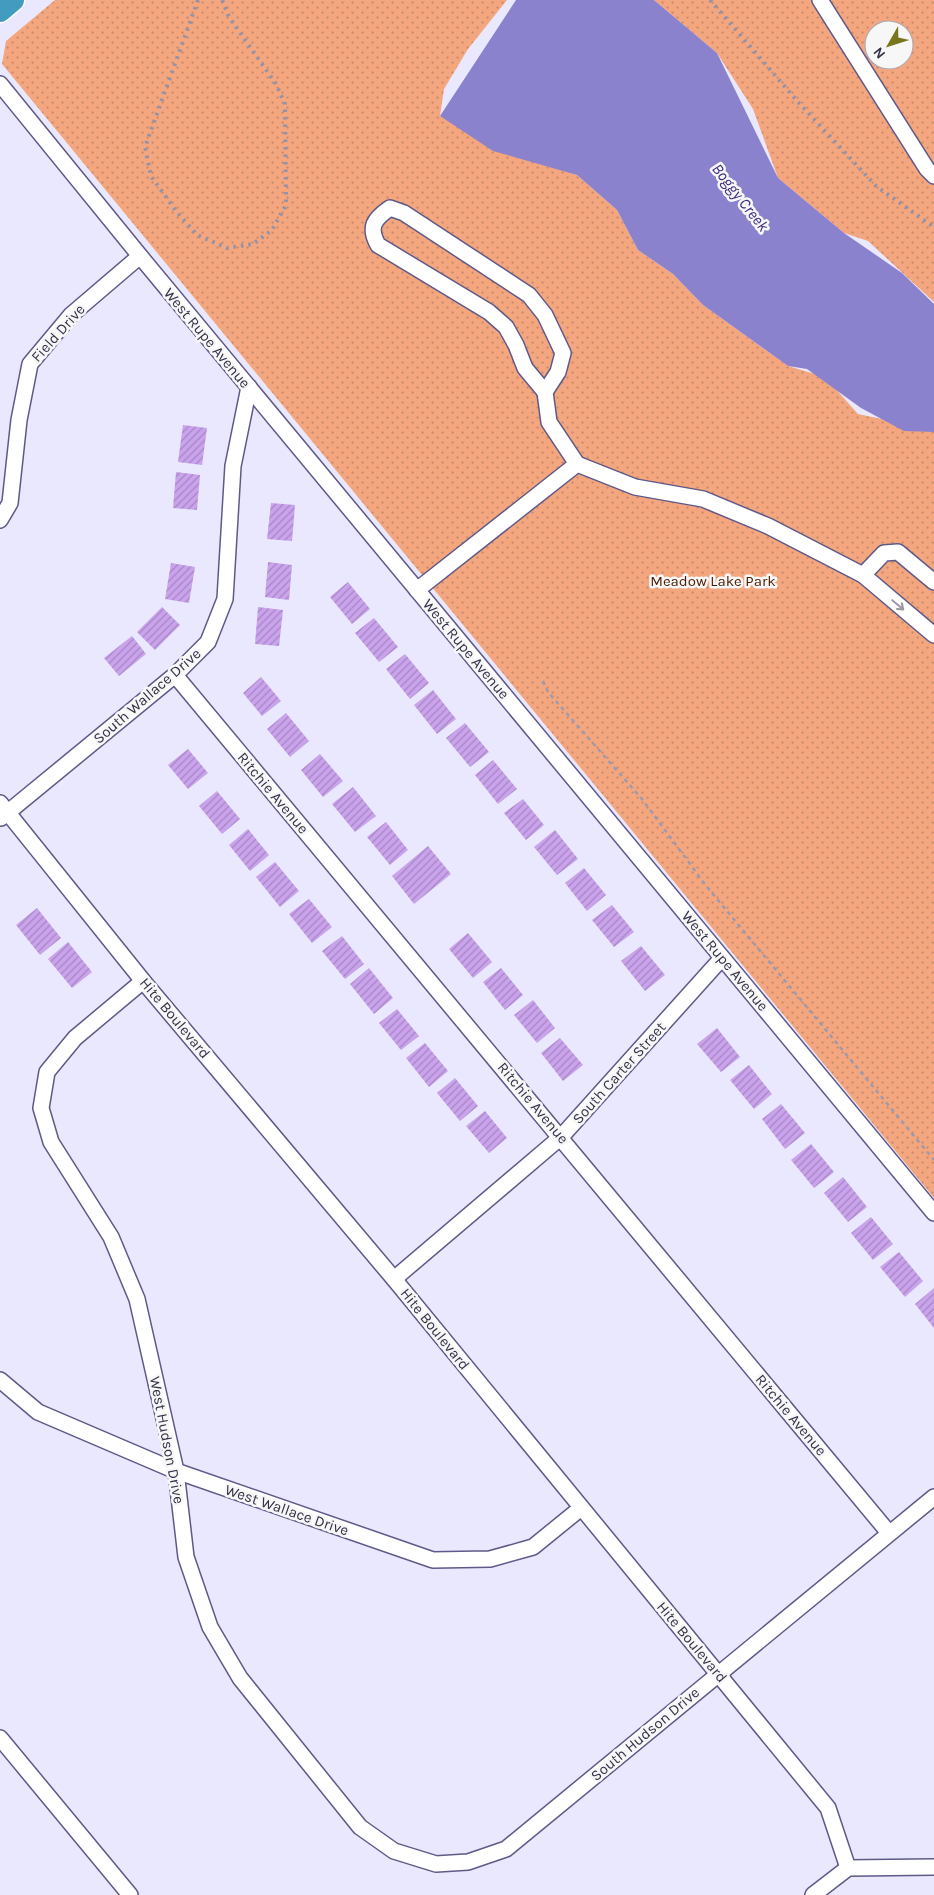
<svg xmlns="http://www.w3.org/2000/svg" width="934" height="1895" viewBox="0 0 934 1895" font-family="Karla,sans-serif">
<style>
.park{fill:url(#park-dots);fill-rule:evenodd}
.water{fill:#8a82cd}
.building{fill:url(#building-hatch)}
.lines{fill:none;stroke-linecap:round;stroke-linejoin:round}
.minor-casing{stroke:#5e5989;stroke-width:18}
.highway-casing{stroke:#fff;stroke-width:25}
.path{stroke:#9b9ab0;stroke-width:2.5;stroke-dasharray:4 4;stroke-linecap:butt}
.minor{stroke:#fff;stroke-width:15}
.highway{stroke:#439bbf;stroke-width:22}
.rail{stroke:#9392a8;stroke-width:4;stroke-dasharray:2.5 5;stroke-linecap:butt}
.oneway{stroke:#9998a3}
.labels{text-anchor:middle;stroke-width:5;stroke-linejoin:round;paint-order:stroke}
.street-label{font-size:15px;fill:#333147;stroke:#f7f7f7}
.park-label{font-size:15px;fill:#4c1b00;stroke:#f7f7f7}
.water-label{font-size:16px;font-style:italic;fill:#3f2b83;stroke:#f7f7f7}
</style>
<defs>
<pattern id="park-dots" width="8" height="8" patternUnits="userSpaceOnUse" patternTransform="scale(1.25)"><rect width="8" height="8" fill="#f4a77f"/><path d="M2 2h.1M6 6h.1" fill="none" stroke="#c6896a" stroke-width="1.8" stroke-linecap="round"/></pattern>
<pattern id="building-hatch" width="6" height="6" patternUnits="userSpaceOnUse" patternTransform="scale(1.25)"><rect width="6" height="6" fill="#caa3ed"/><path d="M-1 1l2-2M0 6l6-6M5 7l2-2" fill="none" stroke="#a585c2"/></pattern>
</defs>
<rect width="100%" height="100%" fill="#e9e8fe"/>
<g class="park">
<path d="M55,0H507L468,49L444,89L440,116L524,157L577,175L617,210L638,250L673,274L703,305L788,366L825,377L858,414L934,430V1198L2,64L6,41Z"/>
<path d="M654,0H934V302L868,241L844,233L778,178L753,109L717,53ZM874,30H904V60H874Z"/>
</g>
<path class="water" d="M516,0H654L717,53L778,178L844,233L902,273L934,304V432L904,431L861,408L807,369L788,366L703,305L673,274L638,250L617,210L577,175L493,151L440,116Z"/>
<g class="building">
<path d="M183,425L207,428L202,465L178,462Z"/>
<path d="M176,472L200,475L197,510L173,508Z"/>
<path d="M271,503L295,505L292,541L267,539Z"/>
<path d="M268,562L292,565L289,600L265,597Z"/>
<path d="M171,563L195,567L189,603L165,599Z"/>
<path d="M348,582L370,609L352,624L330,597Z"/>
<path d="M162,607L180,625L155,650L137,632Z"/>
<path d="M258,607L283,610L279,646L255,644Z"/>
<path d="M374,618L398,647L379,662L355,633Z"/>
<path d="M132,636L146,654L119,676L104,658Z"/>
<path d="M405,654L429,683L410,699L386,669Z"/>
<path d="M261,677L281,701L262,716L243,693Z"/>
<path d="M433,690L456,719L437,734L414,705Z"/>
<path d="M286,713L309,741L290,757L267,729Z"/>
<path d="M465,723L489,752L470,767L446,738Z"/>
<path d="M188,749L208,773L188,789L168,765Z"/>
<path d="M320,754L343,781L323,797L301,770Z"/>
<path d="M493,760L517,789L498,804L475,775Z"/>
<path d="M353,787L376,816L355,832L332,804Z"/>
<path d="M217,791L240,819L222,834L199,806Z"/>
<path d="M523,799L544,825L526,840L504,813Z"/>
<path d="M386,822L408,850L390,865L367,837Z"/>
<path d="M248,829L269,855L250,871L229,845Z"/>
<path d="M555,830L578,859L557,875L534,847Z"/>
<path d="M428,846L451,874L414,904L392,876Z"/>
<path d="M275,862L299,891L280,907L256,877Z"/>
<path d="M584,868L606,895L587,911L565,883Z"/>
<path d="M309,899L332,927L312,943L289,914Z"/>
<path d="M612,905L634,932L614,947L592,920Z"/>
<path d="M37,908L61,938L40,955L16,925Z"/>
<path d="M468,933L492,962L473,978L449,949Z"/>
<path d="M342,936L364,964L345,979L322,951Z"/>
<path d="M68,942L92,972L72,988L48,959Z"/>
<path d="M641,946L665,975L645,991L621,961Z"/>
<path d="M369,968L393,998L374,1014L350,984Z"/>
<path d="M501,968L523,995L505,1010L483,982Z"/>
<path d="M533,1000L555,1028L537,1043L514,1015Z"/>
<path d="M397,1009L419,1036L401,1050L379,1023Z"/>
<path d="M717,1028L740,1057L721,1072L697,1044Z"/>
<path d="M560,1038L583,1065L563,1081L541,1053Z"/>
<path d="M425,1043L448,1071L429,1087L406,1058Z"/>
<path d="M749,1065L772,1094L754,1109L730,1080Z"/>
<path d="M455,1078L478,1106L460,1121L437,1093Z"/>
<path d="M781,1104L805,1133L785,1149L762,1119Z"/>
<path d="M485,1111L507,1138L489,1153L466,1126Z"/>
<path d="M811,1144L834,1172L814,1188L791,1160Z"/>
<path d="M843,1177L867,1207L848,1222L824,1193Z"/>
<path d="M871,1217L893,1244L873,1260L851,1233Z"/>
<path d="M899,1252L923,1281L905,1297L880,1267Z"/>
<path d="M934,1288V1328L915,1304Z"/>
</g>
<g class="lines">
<defs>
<g id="minor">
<path d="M820,0L927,169L934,176"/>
<path d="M0,84L140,256L934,1213"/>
<path d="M390,208L404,213L529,295L545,315L563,353L558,372L545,392L525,368L516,345L506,327L489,312L378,245C368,227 374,219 390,208Z"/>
<path d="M545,392L549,422L577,464"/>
<path d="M0,520L10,503L19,420L30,364L71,315L140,256"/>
<path d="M863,575L884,553L898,552L934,582"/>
<path d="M417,590L577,464L635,487L703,499L768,526L863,575L934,635"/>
<path d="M175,675L889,1533"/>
<path d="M0,803L143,981L394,1279L828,1808L848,1868"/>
<path d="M1,818L175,675L208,642L225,599L233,466L249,387"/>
<path d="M143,981L75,1038L47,1072L41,1108L51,1142L111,1237L137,1299L176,1471L186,1557L210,1627L240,1678L360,1827L394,1851L436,1864L468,1862L506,1849L934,1497"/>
<path d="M394,1279L561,1137L722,958"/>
<path d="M0,1380L38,1412L176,1471L433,1560L490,1559L533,1547L581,1508"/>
<path d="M0,1738L130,1895"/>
<path d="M813,1895L848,1868L934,1867"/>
</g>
<path id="highway" d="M0,11L13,0"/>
</defs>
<use href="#minor" class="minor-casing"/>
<use href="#highway" class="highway-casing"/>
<path class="path" d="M543,681L548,692L642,799L707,887L934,1160"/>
<use href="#minor" class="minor"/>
<use href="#highway" class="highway"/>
<g class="rail">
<path d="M198,0L145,147L151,176L176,211L197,235L227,248L253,244L272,230L286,205L285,104L276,84L229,17L222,0"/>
<path d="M710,0L799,103L876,186L934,227"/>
</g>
</g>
<defs><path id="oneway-shaft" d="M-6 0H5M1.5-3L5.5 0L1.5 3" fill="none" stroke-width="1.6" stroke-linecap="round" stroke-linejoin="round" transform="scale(1.25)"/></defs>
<use class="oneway" href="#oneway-shaft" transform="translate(898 605) rotate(40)"/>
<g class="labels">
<g class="street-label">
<text transform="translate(58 333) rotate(-48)" y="5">Field Drive</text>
<text transform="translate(207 338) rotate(50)" y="5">West Rupe Avenue</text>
<text transform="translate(466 649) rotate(50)" y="5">West Rupe Avenue</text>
<text transform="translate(147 696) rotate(-41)" y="5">South Wallace Drive</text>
<text transform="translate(273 793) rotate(50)" y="5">Ritchie Avenue</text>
<text transform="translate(725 961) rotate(50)" y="5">West Rupe Avenue</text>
<text transform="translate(175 1018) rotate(50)" y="5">Hite Boulevard</text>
<text transform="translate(619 1073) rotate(-48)" y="5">South Carter Street</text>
<text transform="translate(533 1103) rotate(50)" y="5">Ritchie Avenue</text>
<text transform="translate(435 1329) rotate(51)" y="5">Hite Boulevard</text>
<text transform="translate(791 1415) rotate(50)" y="5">Ritchie Avenue</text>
<text transform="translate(167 1440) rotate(79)" y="5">West Hudson Drive</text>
<text transform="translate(287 1510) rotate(19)" y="5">West Wallace Drive</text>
<text transform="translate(692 1642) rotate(50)" y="5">Hite Boulevard</text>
<text transform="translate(645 1734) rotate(-40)" y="5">South Hudson Drive</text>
</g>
<g class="park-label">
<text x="713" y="586">Meadow Lake Park</text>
</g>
<g class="water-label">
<text transform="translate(741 197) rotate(52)" y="6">Boggy Creek</text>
</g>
</g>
<g transform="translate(889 45) rotate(231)"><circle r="24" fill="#f7f7f7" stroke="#a9a8b1"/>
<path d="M0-4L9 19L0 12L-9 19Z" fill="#78761b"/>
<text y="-8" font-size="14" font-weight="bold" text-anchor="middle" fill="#333147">N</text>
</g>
</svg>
